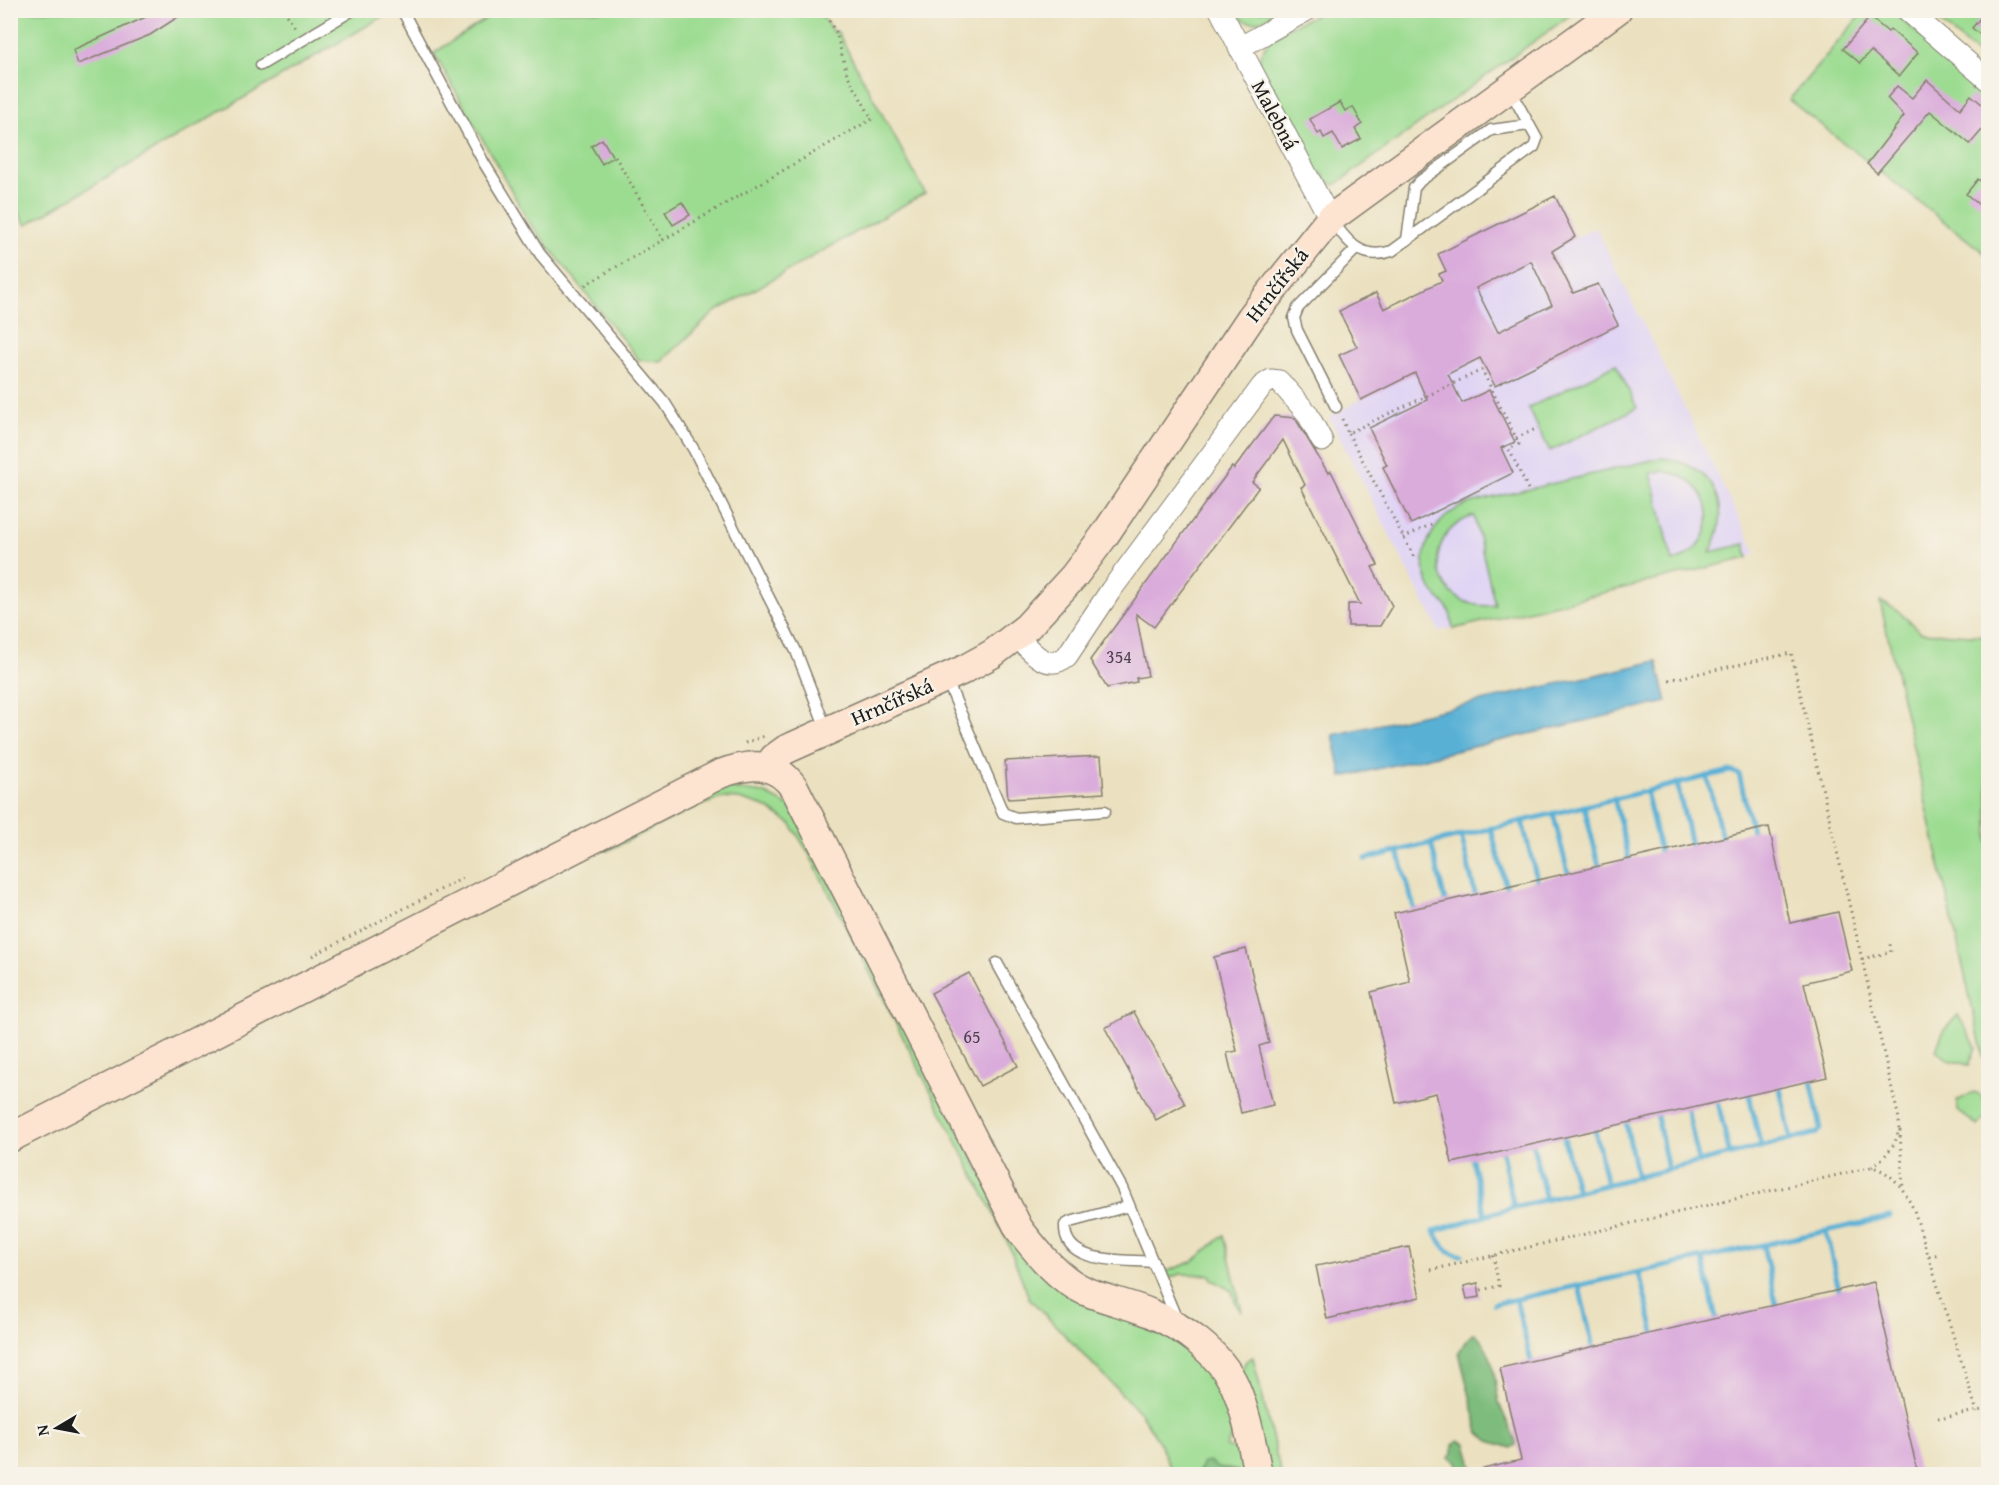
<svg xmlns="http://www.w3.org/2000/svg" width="1999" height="1485" viewBox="0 0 1999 1485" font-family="'Gentium Book Plus',serif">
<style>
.built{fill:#e0d4f4}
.green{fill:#9cdc91;stroke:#5c7c56;stroke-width:1.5;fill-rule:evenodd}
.forest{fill:#7dbc7b;stroke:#4c6c4c;stroke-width:1.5}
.water{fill:#59b0d5;stroke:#3a6678;stroke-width:1.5}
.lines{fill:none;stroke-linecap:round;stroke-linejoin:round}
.stream{stroke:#59b0d5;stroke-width:5}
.building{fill:#daacdb;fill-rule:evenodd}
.lane-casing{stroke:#847e6e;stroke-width:13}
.street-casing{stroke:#847e6e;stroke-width:23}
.secondary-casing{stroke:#847e6e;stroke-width:31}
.path{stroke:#847e6e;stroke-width:3;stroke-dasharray:1.5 4.5;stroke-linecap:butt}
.lane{stroke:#fff;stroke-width:10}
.street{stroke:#fff;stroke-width:21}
.secondary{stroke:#fde4d1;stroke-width:28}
.labels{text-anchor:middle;stroke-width:4.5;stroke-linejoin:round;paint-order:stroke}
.number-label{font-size:18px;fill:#4c404c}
.street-label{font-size:21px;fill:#1c1c1c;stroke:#f7f3e8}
</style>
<rect width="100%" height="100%" fill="#f7f3e8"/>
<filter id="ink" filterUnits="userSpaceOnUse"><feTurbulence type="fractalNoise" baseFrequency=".0167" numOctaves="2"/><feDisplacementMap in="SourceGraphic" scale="12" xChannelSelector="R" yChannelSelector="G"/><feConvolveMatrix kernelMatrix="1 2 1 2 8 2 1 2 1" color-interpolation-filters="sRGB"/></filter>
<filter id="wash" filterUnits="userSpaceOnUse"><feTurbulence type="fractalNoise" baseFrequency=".008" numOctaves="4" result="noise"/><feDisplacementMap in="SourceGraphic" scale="24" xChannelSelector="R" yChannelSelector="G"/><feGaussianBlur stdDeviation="1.35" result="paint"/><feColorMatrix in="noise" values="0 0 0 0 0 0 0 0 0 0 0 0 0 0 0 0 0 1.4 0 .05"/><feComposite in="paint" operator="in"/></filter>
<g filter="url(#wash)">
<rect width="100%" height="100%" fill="#ebe1c0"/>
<path class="built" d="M1555,196L1575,237L1596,228L1756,553L1748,558L1439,631L1329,417L1360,400L1339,355L1356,346L1339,311L1376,293L1394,329L1391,306L1432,286L1434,290L1444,286L1439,274L1446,271L1438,254Z"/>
<g class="green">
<path d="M382,10L384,16L26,225L16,208L11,211V11Z"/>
<path d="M498,11H818L834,33L837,31L925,193L715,312L661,362L639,360L529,222L434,53Z"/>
<path d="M1235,11H1281C1266,19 1246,31 1235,11Z"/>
<path d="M1324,11H1576L1335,185L1327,182L1322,173L1317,176L1259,64C1260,34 1302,22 1324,11Z"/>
<path d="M1864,11H1892L1988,93V256L1789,100Z"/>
<path d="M1927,11H1988V63Z"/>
<path d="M1616,364L1637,408L1550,451L1528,408Z"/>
<path d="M1661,458C1714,463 1735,507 1710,552L1745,544L1748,558L1453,629C1452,622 1451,612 1447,607C1442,600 1435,596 1431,589C1412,552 1435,515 1470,503ZM1662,471C1717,477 1726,544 1673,562L1651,473ZM1473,516H1474L1495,605C1434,614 1415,536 1473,516Z"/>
<path d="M1880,601L1897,610L1921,632L1988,636V1077Z"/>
<path d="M725,788L764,793L791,807L1011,1231L1187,1343L1224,1390L1238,1437L1231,1438L1226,1447L1240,1451L1247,1474H1239L1237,1471L1228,1469L1199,1470L1198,1474H1173L1159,1442L1141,1414L1029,1298L1006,1238L807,850L790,823L765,807L739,799L721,798L689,810L607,851L603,842L711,789Z"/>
<path d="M1958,1015L1976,1047L1969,1065L1949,1060L1936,1050L1944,1030Z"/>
<path d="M1974,1092L1983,1096L1988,1114L1978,1126L1958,1111L1957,1101Z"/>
<path d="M1224,1235L1242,1312L1237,1306L1232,1291L1211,1279V1275L1181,1274L1168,1278L1165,1272L1192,1262Z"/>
<path d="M1253,1357L1281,1474H1266L1241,1371L1246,1361Z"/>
</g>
<g class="forest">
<path d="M1475,1333C1497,1357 1492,1373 1499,1402C1503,1417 1513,1429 1516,1445L1511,1448L1489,1441L1479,1433L1459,1352L1466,1340Z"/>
<path d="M1458,1440L1466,1443L1474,1474L1454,1472L1458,1462L1449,1457L1453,1453V1445Z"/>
<path d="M1209,1461L1217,1468L1237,1471L1239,1474H1198L1203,1463Z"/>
</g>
<path class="water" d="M1657,661L1667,702L1342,777L1333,735Z"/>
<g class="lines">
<g class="stream">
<path d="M1707,776L1722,838"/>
<path d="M1677,783L1691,845"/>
<path d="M1646,791L1660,852"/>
<path d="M1614,798L1629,859"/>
<path d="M1584,806L1599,866"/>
<path d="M1553,813L1568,873"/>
<path d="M1522,821L1537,880"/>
<path d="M1491,828L1506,887"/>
<path d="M1461,835L1475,894"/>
<path d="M1431,843L1445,901"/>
<path d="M1398,851L1414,908"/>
<path d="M1365,859L1730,771L1739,774L1752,831"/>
<path d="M1780,1088L1791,1140"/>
<path d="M1749,1095L1761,1147"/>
<path d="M1718,1102L1730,1155"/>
<path d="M1687,1109L1699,1163"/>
<path d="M1657,1116L1668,1170"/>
<path d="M1626,1123L1637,1178"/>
<path d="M1595,1130L1607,1185"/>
<path d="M1564,1138L1577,1192"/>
<path d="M1533,1145L1546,1200"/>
<path d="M1502,1152L1514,1208"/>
<path d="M1472,1159L1485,1216"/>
<path d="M1826,1232L1839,1290"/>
<path d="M1763,1245L1776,1304"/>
<path d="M1462,1255C1447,1255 1441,1243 1434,1231L1511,1208L1817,1133L1821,1129L1811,1080"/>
<path d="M1703,1259L1716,1318"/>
<path d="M1639,1273L1654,1332"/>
<path d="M1579,1286L1593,1347"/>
<path d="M1516,1300L1531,1361"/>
<path d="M1494,1304L1890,1217"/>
</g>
</g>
<g id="blocks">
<g class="building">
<path d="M161,10H189L150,35L78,64L73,50Z"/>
<path d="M1987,10H1989V42L1972,28Z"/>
<path d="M1870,17L1888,32L1890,29L1918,53L1899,76L1871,51L1860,63L1843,49Z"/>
<path d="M1927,80L1960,109L1971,95L1989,110V122L1970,144L1930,111L1877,173L1867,164L1904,116L1887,98L1897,86L1912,98Z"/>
<path d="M1340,102L1345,111L1353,107L1362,124L1355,129L1361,139L1342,149L1333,133L1324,138L1321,132L1318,134L1310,119Z"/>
<path d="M602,139L613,157L602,164L591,146Z"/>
<path d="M1978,179L1989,188V213L1966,194Z"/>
<path d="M1555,196L1575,237L1552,251L1573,293L1598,284L1618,325L1495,386L1480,358L1448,374L1462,403L1489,390L1515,442L1501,448L1513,473L1411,524L1383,467L1387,465L1369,428L1427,400L1415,373L1361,400L1339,355L1357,347L1339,311L1376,293L1384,309L1442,281L1439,274L1446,271L1438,254ZM1531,261L1552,305L1498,332L1476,288Z"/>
<path d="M682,202L690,215L673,225L665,212Z"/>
<path d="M1274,416L1295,418L1328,473L1331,471L1378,565L1372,567L1392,606L1380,626H1348V604H1360L1301,487L1305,485L1283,440L1252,482L1259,487L1154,627L1136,614L1148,676L1136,678L1137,682L1107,688L1090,660L1217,487L1232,467L1234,469Z"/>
<path d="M1101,756L1104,793L1008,799L1005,761Z"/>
<path d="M1769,827L1790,923L1838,912L1852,971L1804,983L1827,1077L1452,1163L1436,1093L1396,1103L1371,992L1410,982L1394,913Z"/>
<path d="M1246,949L1269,1043L1259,1046L1273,1105L1241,1113L1227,1053L1237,1051L1214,957Z"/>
<path d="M969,973L1018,1066L980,1086L931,993Z"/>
<path d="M1134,1012L1185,1104L1156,1120L1105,1028Z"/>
<path d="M1409,1247L1420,1297L1327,1319L1316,1266Z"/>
<path d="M1874,1282L1918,1474H1484L1483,1469L1521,1460L1500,1368Z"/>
<path d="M1478,1283L1480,1297L1467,1299L1464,1286Z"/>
</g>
</g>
</g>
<g filter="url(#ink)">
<use href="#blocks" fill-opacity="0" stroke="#847e6e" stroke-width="1.5"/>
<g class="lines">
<defs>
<g id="lane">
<path d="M402,10L484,163L540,254L665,403L694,450L796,651L827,731"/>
<path d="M261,65L353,10"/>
<path d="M1331,219C1348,243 1362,261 1392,251L1534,147L1537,139L1510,90"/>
<path d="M1407,240L1414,188L1420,181L1491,130L1529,125"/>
<path d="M1336,407L1297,330L1294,318L1298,308L1357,248"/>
<path d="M946,678L1003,813L1016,818L1105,811"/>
<path d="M997,963L1122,1188L1177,1320"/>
<path d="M1129,1206L1070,1222L1065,1225C1063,1266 1125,1259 1153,1262"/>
</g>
<g id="street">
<path d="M1220,10L1330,219"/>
<path d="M1907,10L1988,80"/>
<path d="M1239,48L1307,10"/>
<path d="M1017,636C1030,650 1046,673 1067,656L1111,590L1262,386L1271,380L1279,381L1307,413L1322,441"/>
</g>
<g id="secondary">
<path d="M768,767L774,758L785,750L963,670L992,654L1027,627L1074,576L1104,536L1252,316L1330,219L1617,10"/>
<path d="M10,1138L720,774C749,763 776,760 795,789L1019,1229C1037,1252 1057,1278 1085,1291C1106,1300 1129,1304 1150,1313C1183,1327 1219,1352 1235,1386C1247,1414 1252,1445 1258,1474"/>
</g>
</defs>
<use href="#lane" class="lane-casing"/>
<use href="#street" class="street-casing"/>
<use href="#secondary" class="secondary-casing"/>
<g class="path">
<path d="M284,10L296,29"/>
<path d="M615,156L663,240"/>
<path d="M585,285L872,119L847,74L836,32L823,10"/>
<path d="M1342,419L1348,433L1482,370L1519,444L1509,449L1528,489"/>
<path d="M1348,433L1414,557"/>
<path d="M1516,438L1538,428"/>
<path d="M1403,538L1432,524"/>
<path d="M1669,680L1791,653L1899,1119C1901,1140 1888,1155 1872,1167"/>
<path d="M745,743L764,736"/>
<path d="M312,956L463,878"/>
<path d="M1862,959L1891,952L1890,944"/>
<path d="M1900,1130L1903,1190"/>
<path d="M1929,1256L1940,1254"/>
<path d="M1431,1270L1872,1167C1894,1173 1904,1190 1914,1210L1977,1412"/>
<path d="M1481,1290L1499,1286L1493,1255"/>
<path d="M1938,1418L1988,1409"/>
</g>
<use href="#lane" class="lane"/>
<use href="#street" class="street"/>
<use href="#secondary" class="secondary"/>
</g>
</g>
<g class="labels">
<g class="number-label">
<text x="1119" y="663">354</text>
<text x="972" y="1043">65</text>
</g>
<g class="street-label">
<text transform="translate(1275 115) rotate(62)" y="7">Malebná</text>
<text transform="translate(1277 285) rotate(-52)" y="7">Hrnčířská</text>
<text transform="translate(892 702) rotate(-24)" y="7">Hrnčířská</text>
</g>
</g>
<rect width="1999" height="1485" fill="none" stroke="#f7f3e8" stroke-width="36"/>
<g transform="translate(57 1428) rotate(260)" stroke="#f7f3e8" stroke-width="4.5" paint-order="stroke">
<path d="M0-4.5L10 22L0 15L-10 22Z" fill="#1c1c1c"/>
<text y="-9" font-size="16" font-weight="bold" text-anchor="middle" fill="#1c1c1c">N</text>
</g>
</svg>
